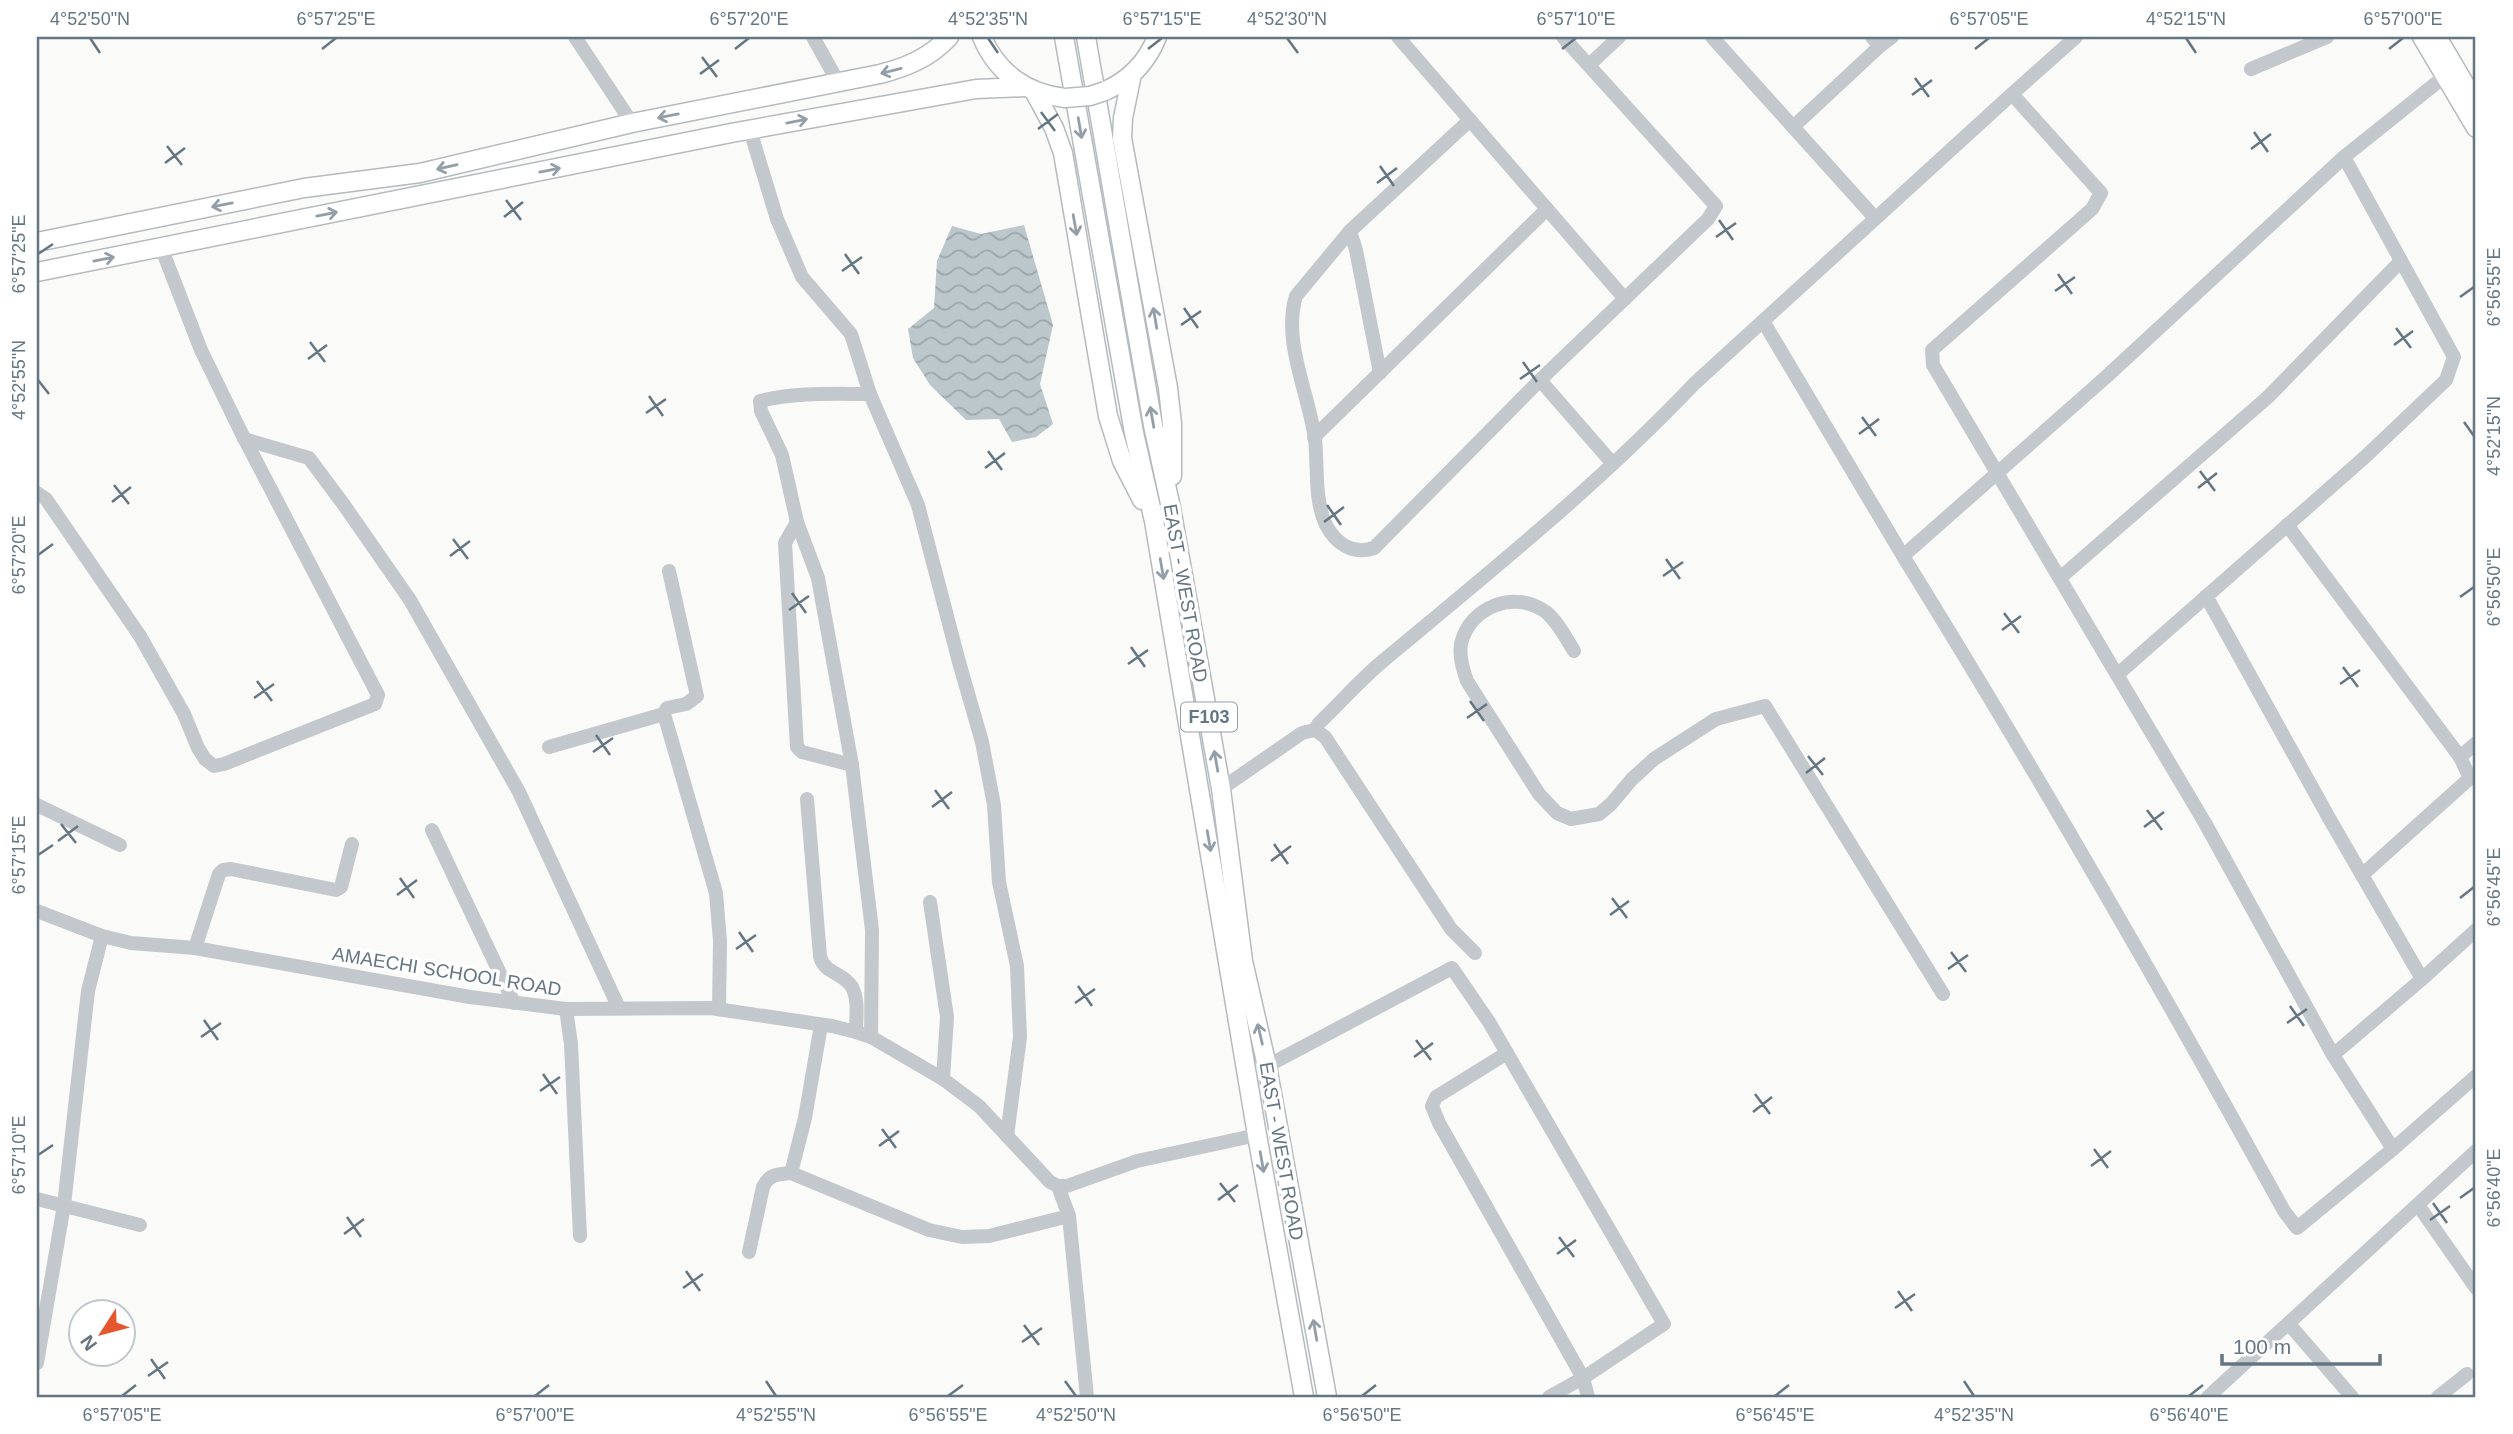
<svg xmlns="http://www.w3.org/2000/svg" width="2513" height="1434" viewBox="0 0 2513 1434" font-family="Arial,sans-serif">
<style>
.water{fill:url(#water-waves)}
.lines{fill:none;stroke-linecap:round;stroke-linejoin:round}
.major-casing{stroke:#b5babe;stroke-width:21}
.minor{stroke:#c3c8cc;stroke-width:14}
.major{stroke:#fff;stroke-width:18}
.major-bridge-casing{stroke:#b5babe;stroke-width:21;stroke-linecap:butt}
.major-bridge{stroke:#fff;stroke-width:18}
.oneway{stroke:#939fa8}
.ticks{fill:none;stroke:#657683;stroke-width:2.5}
.labels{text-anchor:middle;stroke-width:7;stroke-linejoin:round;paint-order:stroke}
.shield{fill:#fff;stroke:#939fa8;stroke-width:2}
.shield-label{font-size:18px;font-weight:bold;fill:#657683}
.street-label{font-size:19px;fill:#657683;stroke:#fff}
.neatline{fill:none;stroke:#657683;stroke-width:2.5}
.ticks-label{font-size:18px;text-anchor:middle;fill:#657683}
</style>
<defs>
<pattern id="water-waves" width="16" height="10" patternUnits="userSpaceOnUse" patternTransform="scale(1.75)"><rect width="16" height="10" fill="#bbc7cb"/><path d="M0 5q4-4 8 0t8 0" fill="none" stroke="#9ca6aa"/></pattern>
</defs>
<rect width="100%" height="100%" fill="#fafaf8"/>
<path class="water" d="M1024,225L1053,325L1040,384L1053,424L1036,437L1012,442L999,419L966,420L930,385L913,358L908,329L934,308L937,261L952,226L981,234Z"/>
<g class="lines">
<defs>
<g id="major">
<path d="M982,37C997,73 1027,94 1065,98"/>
<path d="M1064,37L1134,433L1154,521L1257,1135L1304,1397"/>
<path d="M1086,37L1153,425L1171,508L1221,789L1243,961L1267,1066L1327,1397"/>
<path d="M2422,37L2476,128"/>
<path d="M2437,37L2476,103"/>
<path d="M1132,74L1123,118L1122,138L1168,388L1172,424V476"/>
<path d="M1034,91L1054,128L1063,153L1108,416L1122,461L1142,500"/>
<path d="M1105,91C1130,80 1147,62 1157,37"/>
<path d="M37,242L304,188L420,173L632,123L880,74C907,67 929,58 949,37"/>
<path d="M37,272L731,133L976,89L1026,87"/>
</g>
</defs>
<use href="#major" class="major-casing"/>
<g class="minor">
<path d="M575,37L632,123"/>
<path d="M813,37L838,82"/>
<path d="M1398,37L1625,299"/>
<path d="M1712,37L1875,218"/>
<path d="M2076,37L2012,94L2101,193L2092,209L1932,350L1933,365L2205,823L2333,1055L2422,979L2476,930"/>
<path d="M1880,46L1892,37"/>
<path d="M1589,65L1619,37"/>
<path d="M2251,69L2327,37"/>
<path d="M1793,127L1880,46L1872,37"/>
<path d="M750,130L777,219L802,277L851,334L870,394L918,505L959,662L982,742L994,805L999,882L1017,966L1020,1037L1007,1136"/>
<path d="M1350,231L1296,296C1282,341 1309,394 1315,439C1318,466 1314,500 1326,525C1336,544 1353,555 1374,548L1540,380L1708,219L1716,206L1563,37"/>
<path d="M1763,321L1903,556L2106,377L2344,157L2445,76"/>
<path d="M1380,373L1356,250L1350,231L1470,120"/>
<path d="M1540,380L1613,464"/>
<path d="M870,394C833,394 796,392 760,401L761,411L782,455L797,522L818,578L852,765L872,930L871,1037"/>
<path d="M1314,437L1547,209"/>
<path d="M244,439L309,458L344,505L410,600L519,792L619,1008"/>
<path d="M37,493L46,499L140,636L184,714L198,748L205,759L214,766L224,764L375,704L378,695L240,430L201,350L161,247"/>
<path d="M797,522L785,543L797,747L802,752L852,765"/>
<path d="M2287,525L2460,757L2470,778L2362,875"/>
<path d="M1903,556C2036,771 2162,989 2284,1211L2297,1228L2393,1149L2476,1076"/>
<path d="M669,571L697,696L686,704L667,708L664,714L716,893L720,941L719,1009"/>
<path d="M2060,578L2268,397L2401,261"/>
<path d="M2206,596L2329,818L2422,979"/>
<path d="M1574,651C1566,638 1558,622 1546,612C1515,589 1469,607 1461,644C1459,657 1463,669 1467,681L1539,794L1557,813L1571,819L1599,814L1611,804L1632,779L1654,759L1716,719L1765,706L1943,994"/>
<path d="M2118,674L2365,457L2446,380L2454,357L2344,157"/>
<path d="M1315,730L1319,723C1341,702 1361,679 1384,660C1491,571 1599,484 1695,383L2012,94"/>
<path d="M549,747L664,714"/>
<path d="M2460,757L2476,743"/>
<path d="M1221,789L1302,733L1315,730L1325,737L1451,929L1475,953"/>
<path d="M807,799L820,956C824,974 843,972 852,987C859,1000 856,1018 856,1032"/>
<path d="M37,805L120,845"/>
<path d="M432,830L514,1003"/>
<path d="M930,902L947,1017L943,1079"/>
<path d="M37,911L102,936L131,943L195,948L470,997L566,1009L710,1008L832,1026L856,1032L871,1037L943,1079L979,1106L1050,1182L1058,1186H1067L1137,1161L1257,1135"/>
<path d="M195,948L219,874L223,870L231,869L336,890L341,887L352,844"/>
<path d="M566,1009L571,1044L580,1236"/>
<path d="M1507,1053L1436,1097L1432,1106L1439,1123L1583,1378L1588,1397"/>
<path d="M2333,1055L2393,1149"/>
<path d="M1267,1066L1452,968L1489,1022L1664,1324L1583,1378L1549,1397"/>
<path d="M791,1173L805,1118L821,1025"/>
<path d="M1058,1186L1069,1216L1087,1397"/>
<path d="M37,1199L140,1225"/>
<path d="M2418,1205L2476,1288"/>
<path d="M749,1252L763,1187C769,1174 778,1174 791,1173L929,1230L962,1237L989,1236L1069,1216"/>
<path d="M2289,1324L2352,1397"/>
<path d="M37,1363L64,1205L88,991L102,936"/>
<path d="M2208,1397L2476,1151"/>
<path d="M2438,1397L2467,1374"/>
</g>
<use href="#major" class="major"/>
<defs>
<path id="major-bridge" d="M1065,98L1090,96L1105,91"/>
</defs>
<use href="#major-bridge" class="major-bridge-casing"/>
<use href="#major-bridge" class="major-bridge"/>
</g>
<defs><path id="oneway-shaft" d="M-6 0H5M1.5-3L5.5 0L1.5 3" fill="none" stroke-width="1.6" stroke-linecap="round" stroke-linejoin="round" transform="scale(1.75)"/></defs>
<g class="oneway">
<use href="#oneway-shaft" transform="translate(891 71) rotate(166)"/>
<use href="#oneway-shaft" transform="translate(668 116) rotate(169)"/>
<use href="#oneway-shaft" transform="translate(797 121) rotate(-11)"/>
<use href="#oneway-shaft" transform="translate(1080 128) rotate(80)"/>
<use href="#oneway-shaft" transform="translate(447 167) rotate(167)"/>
<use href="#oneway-shaft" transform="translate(550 170) rotate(-11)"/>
<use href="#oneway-shaft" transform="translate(222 205) rotate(169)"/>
<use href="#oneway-shaft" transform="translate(327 214) rotate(-11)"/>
<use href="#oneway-shaft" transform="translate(1075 225) rotate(80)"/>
<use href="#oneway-shaft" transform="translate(104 259) rotate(-11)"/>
<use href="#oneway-shaft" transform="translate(1155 318) rotate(-100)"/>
<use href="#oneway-shaft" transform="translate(1152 417) rotate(-100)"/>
<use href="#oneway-shaft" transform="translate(1162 569) rotate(80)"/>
<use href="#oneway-shaft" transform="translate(1216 761) rotate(-100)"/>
<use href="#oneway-shaft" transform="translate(1209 841) rotate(80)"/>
<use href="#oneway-shaft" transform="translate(1260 1034) rotate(-103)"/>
<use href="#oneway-shaft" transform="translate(1262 1162) rotate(80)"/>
<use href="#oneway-shaft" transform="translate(1315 1330) rotate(-100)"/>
</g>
<path class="ticks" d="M90,38L100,53M988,38L998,53M1287,38L1298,53M2186,38L2196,53M322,49L336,38M735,49L749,38M1148,49L1162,38M1562,49L1576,38M1975,49L1989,38M2389,49L2403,38M702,57L717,77M700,74L719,60M1915,78L1929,97M1912,95L1932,80M1041,112L1055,131M1038,129L1058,114M2254,132L2268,152M167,146L182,165M2251,149L2271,134M165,163L185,148M1380,166L1394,186M1377,183L1397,168M506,200L521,220M504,217L523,202M1719,220L1733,240M1716,237L1736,223M38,254L53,244M845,254L859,274M842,271L862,257M2058,274L2072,294M2055,291L2075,277M2460,297L2474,287M1184,308L1198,328M1181,325L1201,311M2396,328L2411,348M310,342L325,362M2394,345L2413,331M308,359L327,345M1523,362L1537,382M1520,379L1540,365M38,380L49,394M649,396L663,416M646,413L666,399M1862,417L1876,436M2464,422L2474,436M1859,434L1879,419M988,451L1002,470M985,468L1005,453M2200,471L2215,491M114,485L129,504M2198,488L2217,473M112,502L131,487M1327,505L1341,525M1324,522L1344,507M453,539L468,559M38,555L53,544M450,556L470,541M1666,559L1680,579M1663,576L1683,562M792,593L806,613M2460,597L2474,587M789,610L809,596M2004,613L2019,633M2002,630L2021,616M1131,647L1145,667M1128,664L1148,650M2343,667L2358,687M257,681L272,701M2340,684L2360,670M254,698L274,684M1470,701L1484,721M1467,718L1487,704M596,735L610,755M593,752L613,738M1808,756L1823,775M1806,773L1825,758M935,790L949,809M932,807L952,792M2147,810L2162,830M61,824L76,843M2144,827L2164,812M58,841L78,826M1274,844L1288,864M38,855L53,845M1271,861L1291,846M400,878L414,898M397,895L417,880M1612,898L1627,918M2460,898L2474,887M1610,915L1629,901M739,932L753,952M736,949L756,935M1951,952L1966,972M1948,969L1968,955M1078,986L1092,1006M1075,1003L1095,989M2290,1006L2304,1026M204,1020L218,1040M2287,1023L2307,1009M201,1037L221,1023M1416,1040L1431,1060M1414,1057L1433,1043M543,1074L557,1094M540,1091L560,1077M1755,1094L1770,1114M1753,1112L1772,1097M882,1129L896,1148M879,1146L899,1131M2094,1149L2108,1168M38,1155L53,1145M2091,1166L2111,1151M1220,1183L1235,1202M2460,1198L2474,1188M1218,1200L1238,1185M2433,1203L2447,1223M347,1217L361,1237M2430,1220L2450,1206M344,1234L364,1219M1559,1237L1574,1257M1557,1254L1576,1240M686,1271L700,1291M683,1288L703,1274M1898,1291L1912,1311M1895,1308L1915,1294M1024,1325L1039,1345M1022,1342L1042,1328M151,1359L165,1379M148,1376L168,1362M766,1381L776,1396M1065,1381L1076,1396M1964,1381L1974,1396M122,1396L136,1385M535,1396L549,1385M948,1396L963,1385M1362,1396L1376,1385M1775,1396L1789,1385M2189,1396L2203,1385"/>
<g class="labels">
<rect class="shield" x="1181" y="702.5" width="56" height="29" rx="5"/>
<g class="shield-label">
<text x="1209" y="723">F103</text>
</g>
<g class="street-label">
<text transform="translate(1186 593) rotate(80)" y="7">EAST - WEST ROAD</text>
<text transform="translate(447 971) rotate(9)" y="7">AMAECHI SCHOOL ROAD</text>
<text transform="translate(1282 1151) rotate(80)" y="7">EAST - WEST ROAD</text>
</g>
</g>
<rect width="2513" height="1434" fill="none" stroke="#ffffff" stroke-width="77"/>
<g transform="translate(102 1333) rotate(234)"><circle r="33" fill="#ffffff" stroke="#c1c8cd" stroke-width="2"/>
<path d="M0-5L12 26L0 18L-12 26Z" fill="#e4572e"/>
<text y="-10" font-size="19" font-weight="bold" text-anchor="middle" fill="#657683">N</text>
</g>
<path d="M2222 1354v10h158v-10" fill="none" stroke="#657683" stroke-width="3.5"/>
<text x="2233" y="1354" font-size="21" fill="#657683" stroke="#ffffff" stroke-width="5" paint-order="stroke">100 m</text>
<rect x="38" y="38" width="2436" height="1358" class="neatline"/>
<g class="ticks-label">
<text x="90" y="25">4°52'50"N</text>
<text x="336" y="25">6°57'25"E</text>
<text x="749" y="25">6°57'20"E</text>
<text x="988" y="25">4°52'35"N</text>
<text x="1162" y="25">6°57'15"E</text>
<text x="1287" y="25">4°52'30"N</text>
<text x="1576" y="25">6°57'10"E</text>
<text x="1989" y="25">6°57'05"E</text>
<text x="2186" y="25">4°52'15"N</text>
<text x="2403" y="25">6°57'00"E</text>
<text transform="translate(19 254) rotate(-90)" y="6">6°57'25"E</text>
<text transform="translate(2494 287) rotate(-90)" y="6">6°56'55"E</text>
<text transform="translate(19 380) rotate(-90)" y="6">4°52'55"N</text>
<text transform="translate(2494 436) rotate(-90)" y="6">4°52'15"N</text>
<text transform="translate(19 555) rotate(-90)" y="6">6°57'20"E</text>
<text transform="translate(2494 587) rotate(-90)" y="6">6°56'50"E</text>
<text transform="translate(19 855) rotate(-90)" y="6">6°57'15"E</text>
<text transform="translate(2494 887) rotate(-90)" y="6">6°56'45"E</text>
<text transform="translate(19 1155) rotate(-90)" y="6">6°57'10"E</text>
<text transform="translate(2494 1188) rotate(-90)" y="6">6°56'40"E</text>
<text x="122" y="1421">6°57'05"E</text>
<text x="535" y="1421">6°57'00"E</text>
<text x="776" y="1421">4°52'55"N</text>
<text x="948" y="1421">6°56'55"E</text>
<text x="1076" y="1421">4°52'50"N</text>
<text x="1362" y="1421">6°56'50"E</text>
<text x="1775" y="1421">6°56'45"E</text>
<text x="1974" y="1421">4°52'35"N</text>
<text x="2189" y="1421">6°56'40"E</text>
</g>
</svg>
